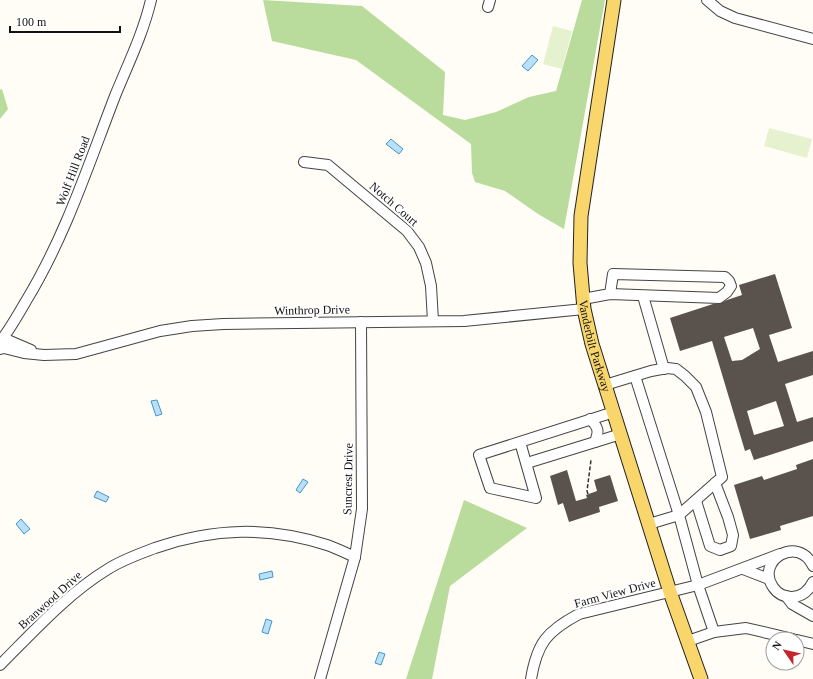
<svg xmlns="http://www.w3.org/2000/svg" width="813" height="679" viewBox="0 0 813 679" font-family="Georgia,serif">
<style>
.forest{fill:#b9dc9c}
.pitch{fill:#e6f2cf}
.water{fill:#b9e0f7;stroke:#3f96cf}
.building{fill:#5a524d;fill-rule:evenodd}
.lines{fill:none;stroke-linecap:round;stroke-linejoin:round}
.minor-casing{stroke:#444;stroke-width:12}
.major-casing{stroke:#222;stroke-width:15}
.path{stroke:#333;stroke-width:1.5;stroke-dasharray:4 2;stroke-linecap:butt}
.minor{stroke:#fff;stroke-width:10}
.major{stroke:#f9d66b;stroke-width:13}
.labels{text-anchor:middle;stroke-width:4;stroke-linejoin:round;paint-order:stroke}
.street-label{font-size:12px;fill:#111;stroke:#fff}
</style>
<rect width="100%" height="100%" fill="#fffdf5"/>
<g class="forest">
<path d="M263,0L362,6L445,72L443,115L465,120L496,112L529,97L556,91L582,0H605L564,229L538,214L505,191L475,182L472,173L471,144L356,60L272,41Z"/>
<path d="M2,89L8,109L0,119V90Z"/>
<path d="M464,500L527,528L450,586L432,679H406Z"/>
</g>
<g class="pitch">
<path d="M553,26L572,31L562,69L543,64Z"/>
<path d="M769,128L812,139L807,158L764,146Z"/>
</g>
<g class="water">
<path d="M532,55L538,60L528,71L522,66Z"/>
<path d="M391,139L403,149L399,154L386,144Z"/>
<path d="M157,400L162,414L156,416L151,401Z"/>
<path d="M303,479L308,482L300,493L296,490Z"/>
<path d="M97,491L109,497L106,502L94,497Z"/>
<path d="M21,519L30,529L24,534L16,524Z"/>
<path d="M272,571L273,577L260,580L259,574Z"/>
<path d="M266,619L272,621L268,634L262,632Z"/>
<path d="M379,652L385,654L381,665L375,663Z"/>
</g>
<g class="building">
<path d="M775,274L792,328L769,335L778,362L813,351V375L785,384L797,422L813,417V441L754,460L750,449L745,451L712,341L680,351L670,318L713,304H719L727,300L742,295L739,285ZM753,328L760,349L742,360L732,361L724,337ZM776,401L784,426L754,435L747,411Z"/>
<path d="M813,459V516L780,526L781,530L750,539L734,485L762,476L764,480L797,469L796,465Z"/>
<path d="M567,470L576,501L587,498L586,495L597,491L594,480L610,475L618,501L599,507L600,512L569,522L563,503L558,505L550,476Z"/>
</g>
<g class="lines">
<defs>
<g id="minor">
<path d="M707,0L720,11L735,18L813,39"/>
<path d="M488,7L490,0"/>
<path d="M304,162L328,165L407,231L419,247L426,263L431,286L433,321"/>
<path d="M643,296L664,369"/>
<path d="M583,299L610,294L719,298L727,292L731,286L729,281L725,277L613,274L610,294"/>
<path d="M3,338L31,350"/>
<path d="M0,342C10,329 18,315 26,301C65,237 88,166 115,96C128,64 143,34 151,0"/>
<path d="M0,349L4,348L24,353L44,355L76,354L160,331L192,326L223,324L464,321L584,309"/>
<path d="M635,376L679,515L698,585L714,632"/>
<path d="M605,385L651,371L667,368L676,369L685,376L696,387L706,412L722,477L679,515L649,524"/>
<path d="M590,419C599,428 599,431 595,442"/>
<path d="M520,442L536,498L490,488L479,455L614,412"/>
<path d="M527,463L621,434"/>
<path d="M696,501L710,546L720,550L731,546L733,535L728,517L715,483"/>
<path d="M813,566C798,534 755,561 773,587C777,593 784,597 792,597C802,597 809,590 813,582"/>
<path d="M743,569L769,579"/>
<path d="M786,596L792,604L813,616"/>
<path d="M797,640L813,644"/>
<path d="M688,641L714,632L746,628L793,639"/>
<path d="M0,665C34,631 67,594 108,569C122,560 139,554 155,548C213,528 268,526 327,545C336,548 346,553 355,557"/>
<path d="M320,679L355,557L362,509L361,322"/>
<path d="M531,679C537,643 547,631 579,614L698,585L780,554"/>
</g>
<g id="major">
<path id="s1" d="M614,0L581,216L580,263L584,309L592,344L670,592L701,679"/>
</g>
</defs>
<use href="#minor" class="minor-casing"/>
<use href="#major" class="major-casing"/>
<path class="path" d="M588,494L587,491L591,460"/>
<use href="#minor" class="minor"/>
<use href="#major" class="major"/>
</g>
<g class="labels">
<g class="street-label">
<text transform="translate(73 171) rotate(-69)" y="4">Wolf Hill Road</text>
<text transform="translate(394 204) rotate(41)" y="4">Notch Court</text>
<text transform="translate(312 310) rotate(-1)" y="4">Winthrop Drive</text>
<text dy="4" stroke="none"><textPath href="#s1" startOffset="350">Vanderbilt Parkway</textPath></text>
<text transform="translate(348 479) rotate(-89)" y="4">Suncrest Drive</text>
<text transform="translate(615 593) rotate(-15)" y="4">Farm View Drive</text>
<text transform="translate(50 600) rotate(-42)" y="4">Branwood Drive</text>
</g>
</g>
<g transform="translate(785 651) rotate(304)"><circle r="19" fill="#ffffff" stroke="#a0a0a0"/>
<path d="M0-3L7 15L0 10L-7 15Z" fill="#c4262e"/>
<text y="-6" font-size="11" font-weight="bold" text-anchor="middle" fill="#111111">N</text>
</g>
<path d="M10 26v6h110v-6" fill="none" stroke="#111111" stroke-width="2"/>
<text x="16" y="26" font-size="12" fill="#111111" stroke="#ffffff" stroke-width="3" paint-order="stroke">100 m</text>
</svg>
